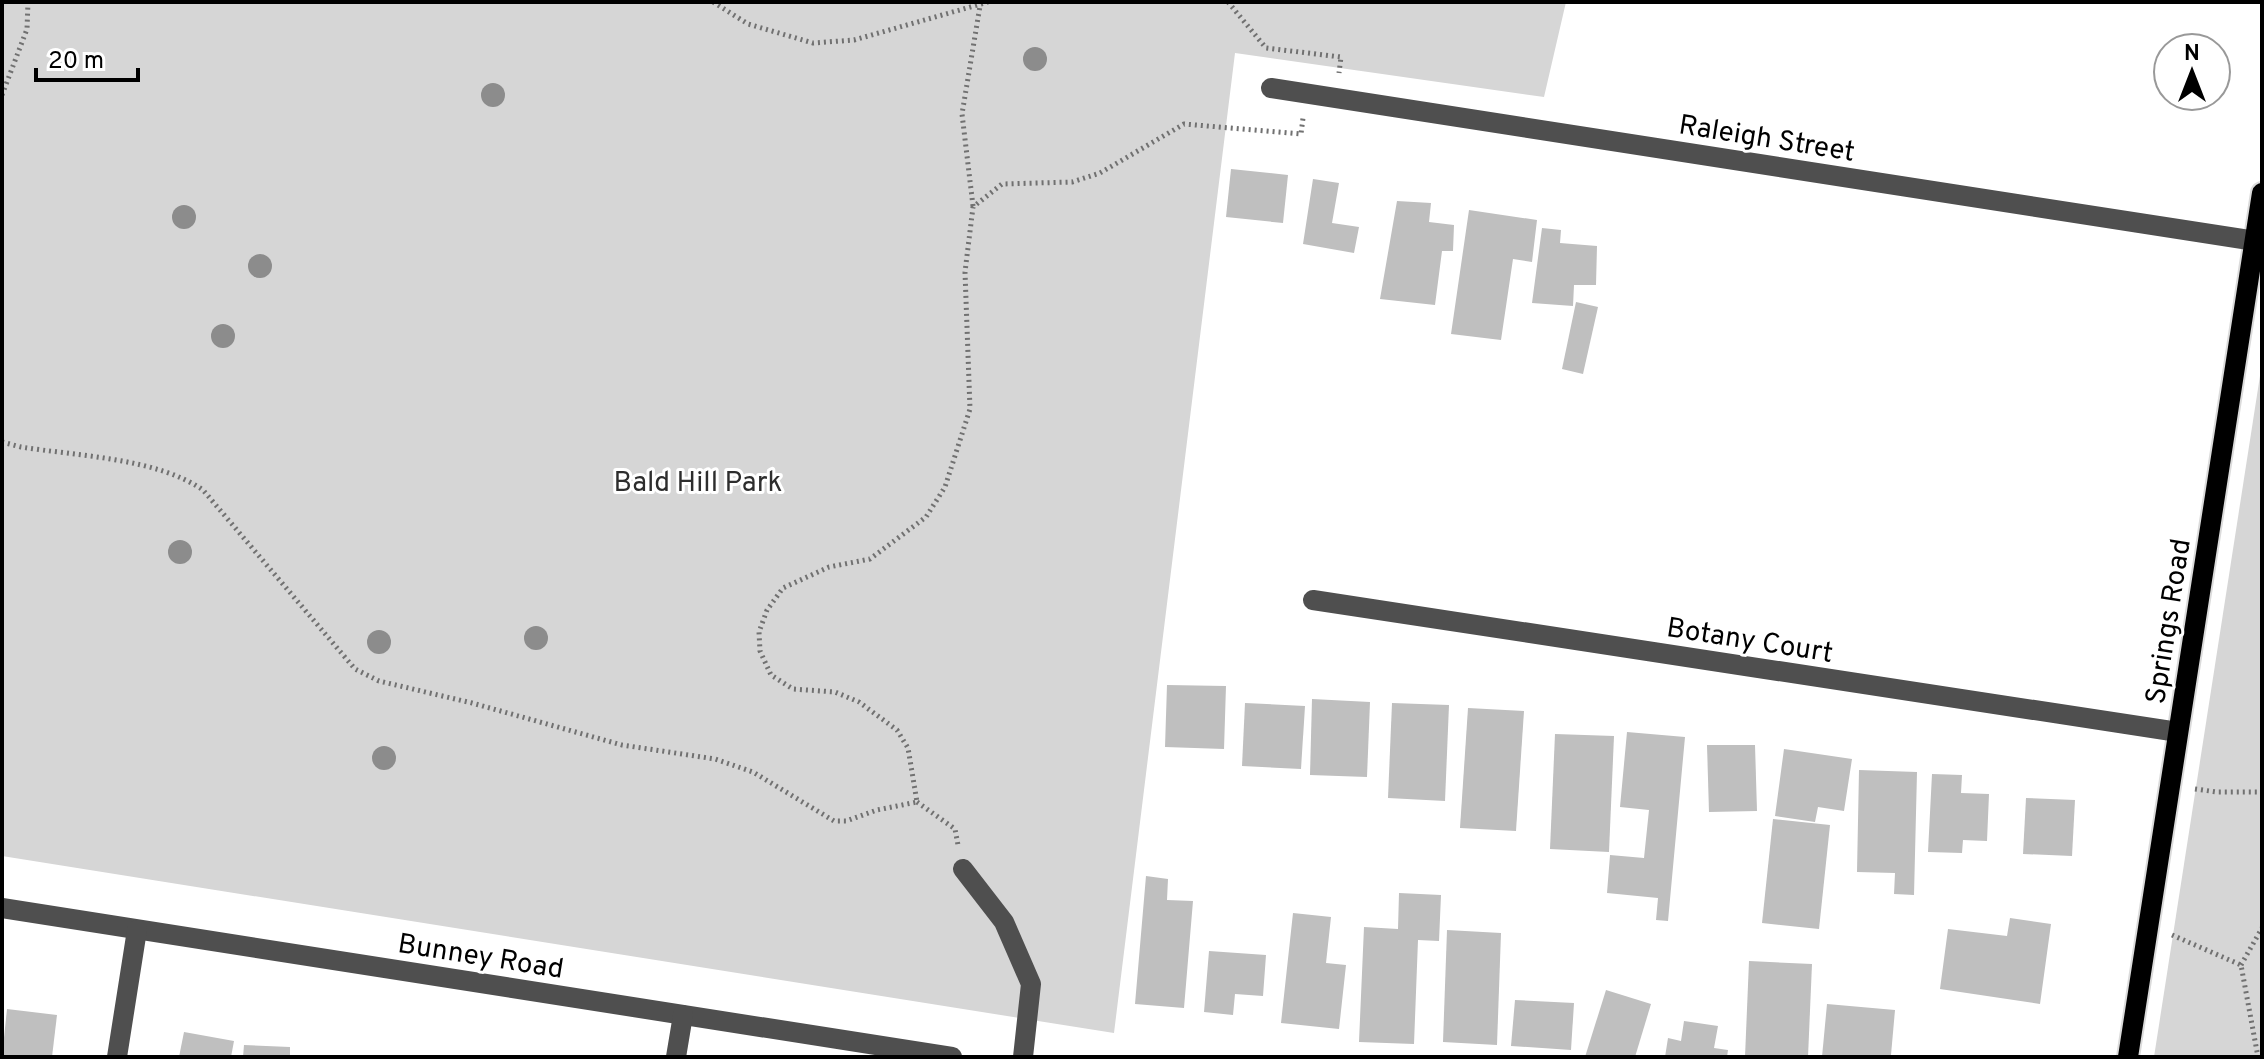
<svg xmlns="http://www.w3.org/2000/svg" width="2264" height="1059" viewBox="0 0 2264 1059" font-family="Overpass,sans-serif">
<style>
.green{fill:#d6d6d6}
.building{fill:#bfbfbf}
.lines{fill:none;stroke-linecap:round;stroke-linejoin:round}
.major-casing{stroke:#dbdbdb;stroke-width:24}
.path{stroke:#717171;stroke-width:5;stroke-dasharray:2 4;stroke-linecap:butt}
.minor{stroke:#4f4f4f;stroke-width:20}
.major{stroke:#000;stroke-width:20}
.tree{fill:#8c8c8c}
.labels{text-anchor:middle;stroke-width:6;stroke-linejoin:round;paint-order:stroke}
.street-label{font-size:28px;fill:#000;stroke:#fff}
.park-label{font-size:28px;fill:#2d2d2d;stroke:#fff}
</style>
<rect width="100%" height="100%" fill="#fff"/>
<g class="green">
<path d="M2,2H1566L1544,97L1235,53L1114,1033L2,856Z"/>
<path d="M2262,363V1057H2154Z"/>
</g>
<g class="building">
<path d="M1231,169L1288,175L1283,223L1226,217Z"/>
<path d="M1313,179L1339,183L1332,223L1359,227L1354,253L1303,244Z"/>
<path d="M1397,201L1431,203L1429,222L1454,225L1453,251H1442L1435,305L1380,299Z"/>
<path d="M1469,210L1537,220L1532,262L1513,259L1501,340L1451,334Z"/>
<path d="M1542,228L1561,230L1560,243L1597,246L1596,285H1574L1573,306L1532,303Z"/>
<path d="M1576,302L1598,307L1583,374L1562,369Z"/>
<path d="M1167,685L1226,686L1224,749L1165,747Z"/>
<path d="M1312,699L1370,702L1367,777L1310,775Z"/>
<path d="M1245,703L1305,706L1301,769L1242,766Z"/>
<path d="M1392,703L1449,705L1445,801L1388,798Z"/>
<path d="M1468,708L1524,711L1516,831L1460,828Z"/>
<path d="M1627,732L1685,737L1668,921L1656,920L1658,898L1607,893L1610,855L1644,858L1649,810L1620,807Z"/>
<path d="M1555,734L1614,736L1609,852L1550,849Z"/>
<path d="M1707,745H1755L1757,811L1709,812Z"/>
<path d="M1784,749L1852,759L1844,811L1818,807L1815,822L1775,816Z"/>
<path d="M1859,770L1917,772L1914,895L1894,894L1895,873L1857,872Z"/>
<path d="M1932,774L1962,775L1961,793L1989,794L1987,841L1963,840L1962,853L1928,852Z"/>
<path d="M2026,798L2075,800L2072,856L2023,854Z"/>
<path d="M1773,819L1830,825L1819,929L1762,923Z"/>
<path d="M1146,876L1168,879L1167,900L1193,901L1184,1008L1135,1004Z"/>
<path d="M1399,893L1441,895L1439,941L1418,940L1414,1044L1359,1042L1364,927L1398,929Z"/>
<path d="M1293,913L1331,917L1326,963L1346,965L1339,1029L1281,1023Z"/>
<path d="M2010,918L2051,924L2040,1004L1940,989L1948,929L2007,936Z"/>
<path d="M1447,930L1501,933L1497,1045L1443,1042Z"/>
<path d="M1209,951L1266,955L1263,996L1235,994L1233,1015L1204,1012Z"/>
<path d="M1749,961L1812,964L1808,1057H1745Z"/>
<path d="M1606,990L1651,1004L1635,1057H1585Z"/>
<path d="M1515,1000L1574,1003L1571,1050L1511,1046Z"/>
<path d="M1827,1004L1895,1010L1891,1055L1822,1057Z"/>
<path d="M7,1009L57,1015L52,1057H2Z"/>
<path d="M1684,1021L1718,1026L1714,1048L1728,1050L1727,1057H1665L1668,1038L1681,1041Z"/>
<path d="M184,1032L234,1041L231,1057H179Z"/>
<path d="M244,1045L290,1047V1057H243Z"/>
</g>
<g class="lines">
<defs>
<path id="major" d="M2128,1057L2262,193"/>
</defs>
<use href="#major" class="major-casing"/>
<g class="path">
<path d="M713,2L748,24L813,43L854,40L988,2"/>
<path d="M1228,2L1266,48L1341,57L1339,73"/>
<path d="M2,95L27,29L28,2"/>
<path d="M973,206L962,114L980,6"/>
<path d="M2,442L21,447C77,456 157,458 203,490L355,669L379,681L472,703L622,745L715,759L753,772L834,821H846L877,810L917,802L908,748L897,730L859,702L835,692L793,689L771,675L760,651L759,632L767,610L783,588L829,567L870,559L926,517L945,487L970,409L965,272L973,207L1002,184L1072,182L1100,173L1184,124L1301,134L1303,118"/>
<path d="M2195,789L2217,792H2262"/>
<path d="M917,802L955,829L958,845"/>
<path d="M2172,935L2241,965L2258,1057"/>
<path d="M2241,965L2262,928"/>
</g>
<g class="minor">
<path d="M1271,88L2262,242"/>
<path d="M1313,600L2178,732"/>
<path d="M963,869L1004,922L1031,984L1023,1057"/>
<path d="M2,908L952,1057"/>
<path d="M117,1057L137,930"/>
<path d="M676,1057L683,1015"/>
</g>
<use href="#major" class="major"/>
</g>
<g class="tree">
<circle cx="1035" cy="59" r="12"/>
<circle cx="493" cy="95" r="12"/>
<circle cx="184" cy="217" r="12"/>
<circle cx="260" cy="266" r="12"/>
<circle cx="223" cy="336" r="12"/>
<circle cx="180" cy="552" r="12"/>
<circle cx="536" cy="638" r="12"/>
<circle cx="379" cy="642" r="12"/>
<circle cx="384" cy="758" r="12"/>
</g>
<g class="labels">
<g class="street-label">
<text transform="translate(1767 137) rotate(9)" y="10">Raleigh Street</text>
<text transform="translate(2167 621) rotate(-81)" y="10">Springs Road</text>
<text transform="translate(1750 639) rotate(9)" y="10">Botany Court</text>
<text transform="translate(481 955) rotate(9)" y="10">Bunney Road</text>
</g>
<g class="park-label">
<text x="698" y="491">Bald Hill Park</text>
</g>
</g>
<rect width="2264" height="1059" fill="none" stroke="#000000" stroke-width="8"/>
<g transform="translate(2192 72)"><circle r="38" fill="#ffffff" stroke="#999999" stroke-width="2"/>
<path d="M0-6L14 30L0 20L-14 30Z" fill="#000000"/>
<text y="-12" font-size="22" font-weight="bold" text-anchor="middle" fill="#000000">N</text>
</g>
<path d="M36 68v12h102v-12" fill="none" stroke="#000000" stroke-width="4"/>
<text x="48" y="68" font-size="24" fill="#000000" stroke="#ffffff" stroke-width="6" paint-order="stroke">20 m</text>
</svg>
